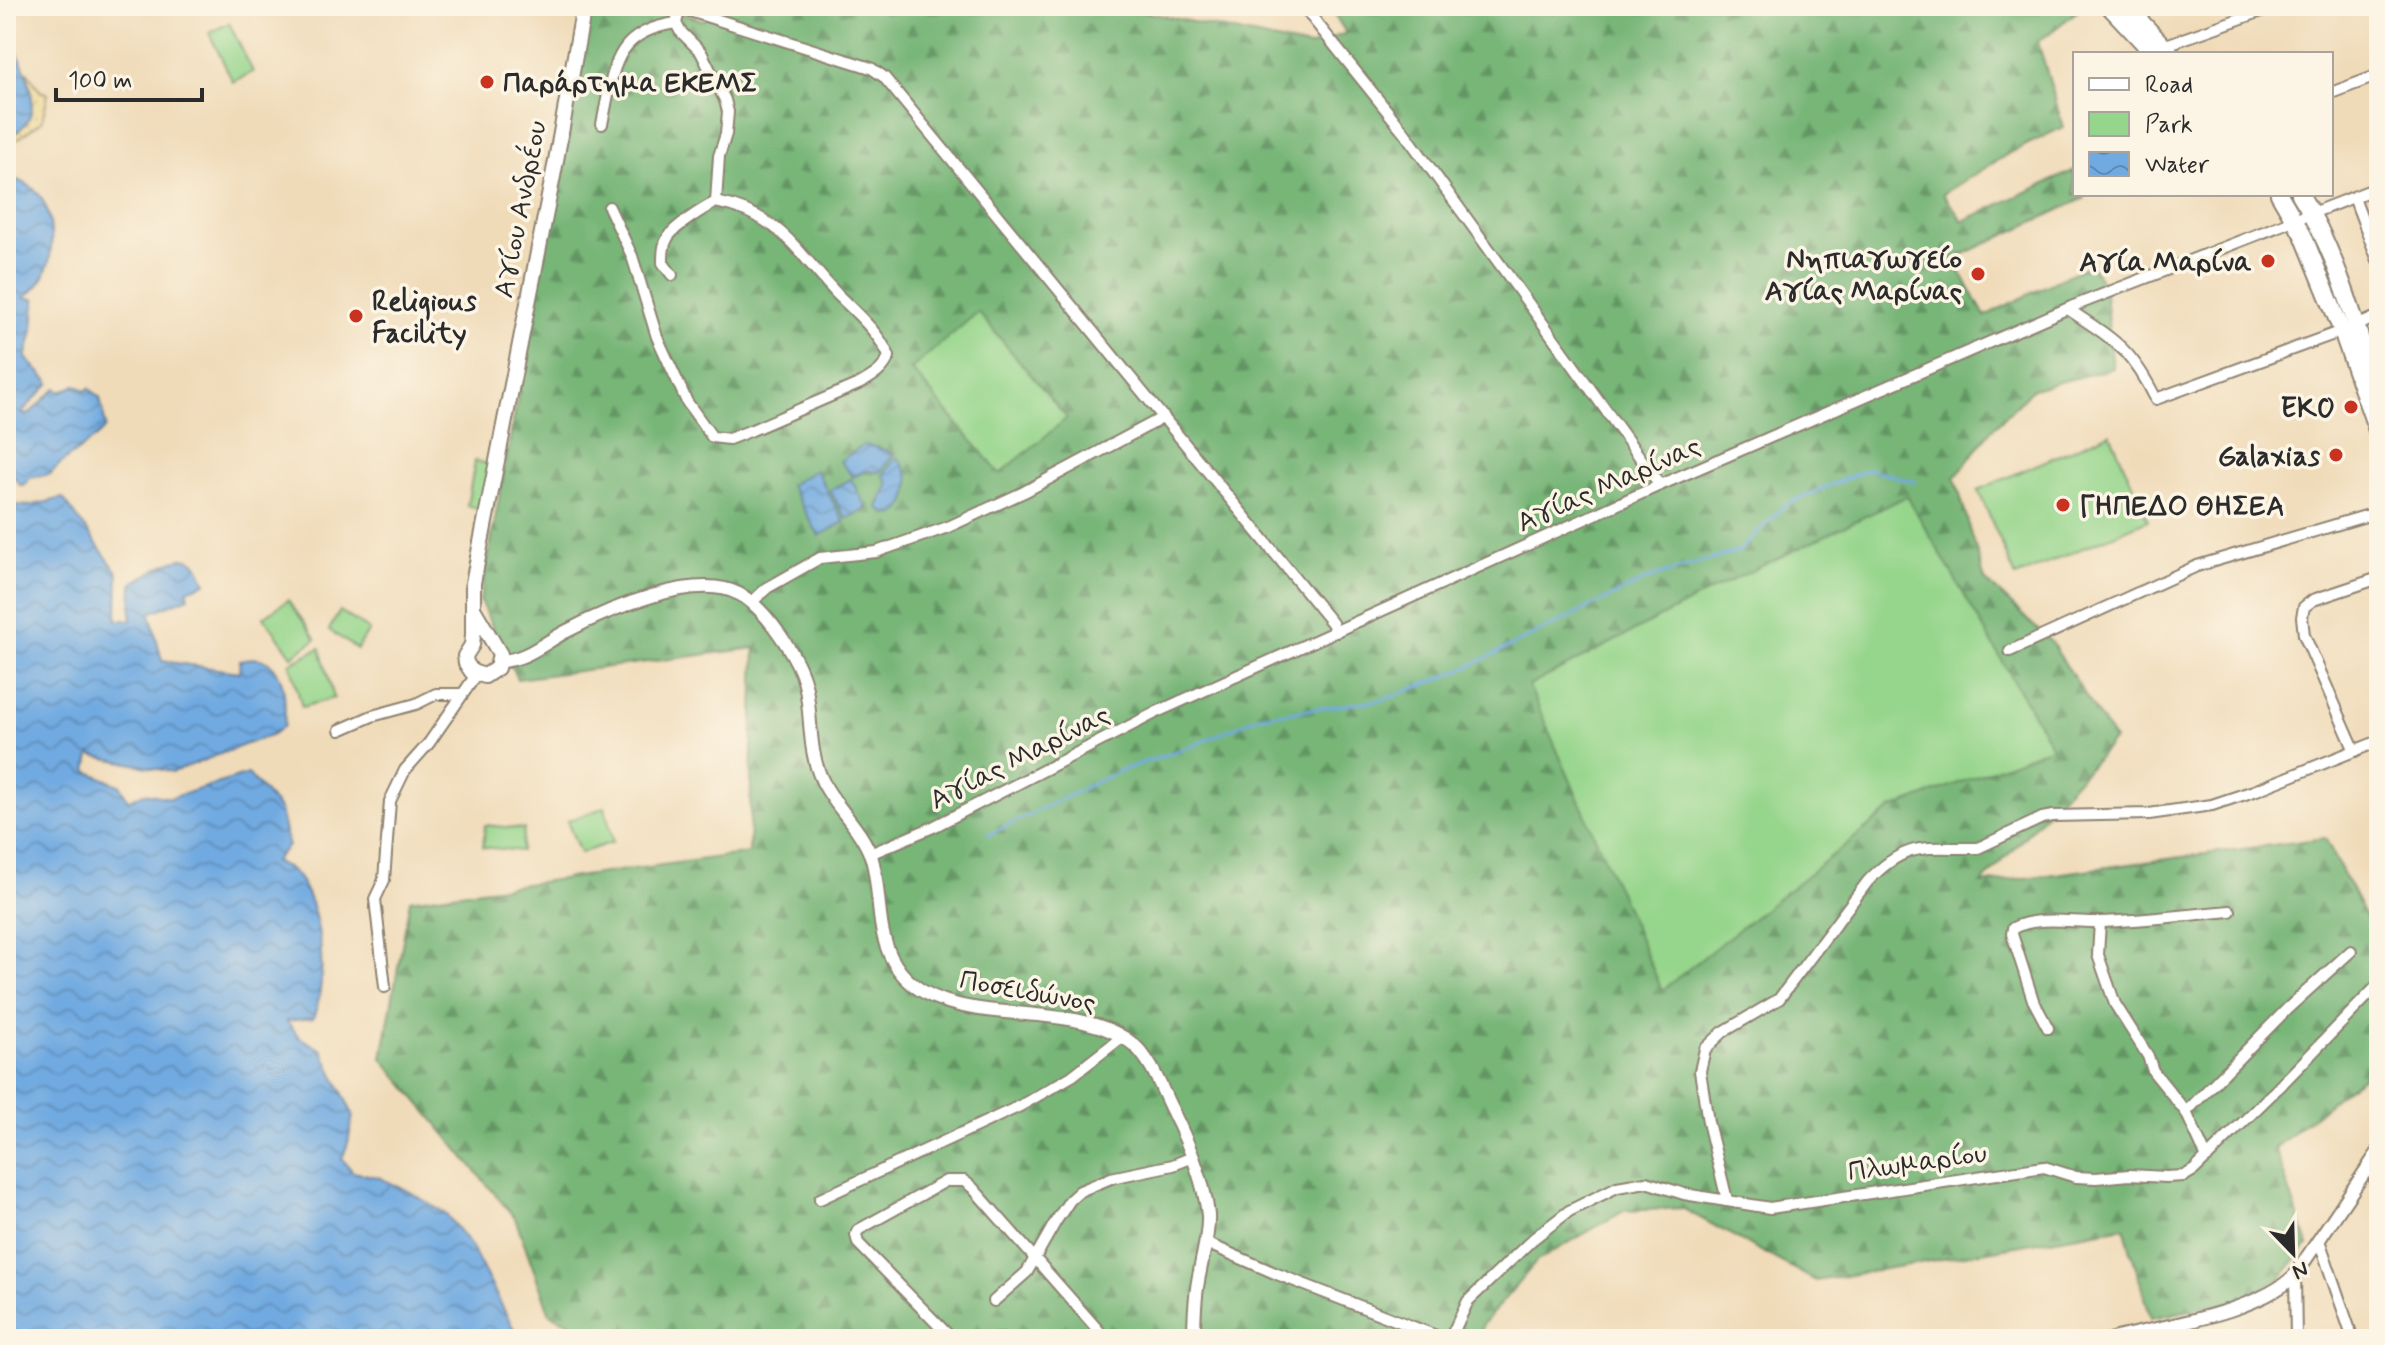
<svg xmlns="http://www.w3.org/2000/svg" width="2385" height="1345" viewBox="0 0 2385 1345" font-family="Mynerve,sans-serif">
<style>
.forest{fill:url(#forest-firs);stroke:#527052;stroke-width:2}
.sand{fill:url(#sand-dots);stroke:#8c8264;stroke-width:2}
.park{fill:#96d58c;stroke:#60805c;stroke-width:2}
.water{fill:url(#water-waves);stroke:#4e6a86;stroke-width:2}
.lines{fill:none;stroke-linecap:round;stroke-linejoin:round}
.stream{stroke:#71aae1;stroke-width:3}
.minor-casing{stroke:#8e8372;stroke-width:14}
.tertiary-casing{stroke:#8e8372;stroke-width:16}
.secondary-casing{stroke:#8e8372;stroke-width:18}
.primary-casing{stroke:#8e8372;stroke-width:20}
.minor{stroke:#fff;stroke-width:10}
.tertiary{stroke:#fff;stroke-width:12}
.secondary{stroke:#fff;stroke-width:14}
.primary{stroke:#fff;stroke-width:16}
.poi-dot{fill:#c8321e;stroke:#fcf5e5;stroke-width:3}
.labels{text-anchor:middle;stroke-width:7;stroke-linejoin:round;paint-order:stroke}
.poi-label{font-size:28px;font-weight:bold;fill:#2b2b2b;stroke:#fcf5e5;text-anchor:end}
.street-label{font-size:28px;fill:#2b2b2b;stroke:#fcf5e5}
</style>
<defs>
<pattern id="forest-firs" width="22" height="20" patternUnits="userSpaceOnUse" patternTransform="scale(2)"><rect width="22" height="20" fill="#78b678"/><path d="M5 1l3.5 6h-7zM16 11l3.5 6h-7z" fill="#639463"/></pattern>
<pattern id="sand-dots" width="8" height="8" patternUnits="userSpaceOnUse" patternTransform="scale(2)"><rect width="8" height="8" fill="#eeda9e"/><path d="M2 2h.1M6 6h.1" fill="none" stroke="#cb8" stroke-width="1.8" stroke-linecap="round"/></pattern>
<pattern id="water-waves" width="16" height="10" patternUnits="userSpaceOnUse" patternTransform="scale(2)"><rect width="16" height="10" fill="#71aae1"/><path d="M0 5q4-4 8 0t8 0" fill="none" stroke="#5d8bb7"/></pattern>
</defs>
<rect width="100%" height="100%" fill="#fcf5e5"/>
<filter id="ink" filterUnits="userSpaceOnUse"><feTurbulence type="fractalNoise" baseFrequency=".0125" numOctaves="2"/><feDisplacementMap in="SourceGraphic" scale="16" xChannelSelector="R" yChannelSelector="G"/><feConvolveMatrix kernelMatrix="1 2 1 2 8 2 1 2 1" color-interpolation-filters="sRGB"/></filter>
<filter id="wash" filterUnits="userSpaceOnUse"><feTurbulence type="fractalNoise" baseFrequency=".006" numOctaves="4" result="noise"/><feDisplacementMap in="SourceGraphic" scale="32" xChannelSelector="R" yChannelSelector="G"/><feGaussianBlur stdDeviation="1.8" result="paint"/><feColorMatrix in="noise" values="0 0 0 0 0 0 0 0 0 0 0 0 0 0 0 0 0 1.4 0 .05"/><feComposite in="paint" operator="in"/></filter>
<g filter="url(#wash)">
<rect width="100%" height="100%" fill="#f0dbb9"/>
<path class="forest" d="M590,6H657L703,20L732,6H1118L1309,47L1346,33L1329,6H2084L2038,42L2063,127L2008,154L1943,194L1963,221L2075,170V194H2083L2085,198L1953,259L1985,316L2091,264L2104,285L2113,368L2033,389L1992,429L1955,478L1985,580L2051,642L2114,740L1981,884L2325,838L2379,942V1066L2346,1089L2275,1148L2308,1245L2280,1279L2242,1300L2151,1318L2124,1227L1816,1281L1682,1208L1624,1211L1537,1261L1483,1324L1480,1339H604L550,1314L515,1218L382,1058L410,900L749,853L755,648L517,679L480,601Z"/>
<path class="sand" d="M27,71L40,91L48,94L42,121L15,141L6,143V140L27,122L30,104Z"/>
<g class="park">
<path d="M229,23L253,72L233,82L209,33Z"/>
<path d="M978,312L1067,418L1000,474L911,369Z"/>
<path d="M2110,433L2148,520L2016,577L1978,490Z"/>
<path d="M475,461L500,466L492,511L467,506Z"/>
<path d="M1907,496L2052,747L1891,809L1662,990L1529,686L1712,590Z"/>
<path d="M288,600L316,639L292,656L264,617Z"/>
<path d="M340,611L369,630L357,649L329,630Z"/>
<path d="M320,648L334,698L302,707L290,663Z"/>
<path d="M605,807L613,842L580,853L567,821Z"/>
<path d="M485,825L524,829L521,851L483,847Z"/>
</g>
<g class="water">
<path d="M6,35C20,54 43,101 26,123C21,130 12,135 6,140Z"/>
<path d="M6,176C16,180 27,182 35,190C54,209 55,250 45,274C41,284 32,291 25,298L35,299L33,330L26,358L50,383L24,410V415H28L56,388L61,392L76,385L86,391L89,388L100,398L106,427C93,444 67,454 50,474L30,478L24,485H20L15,478L6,477Z"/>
<path d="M864,445L880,448L893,454L880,472L866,471L853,477L840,461Z"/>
<path d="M896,457C902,464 908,470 909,480C911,498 897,529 878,507L888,487L887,480L883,475Z"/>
<path d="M816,470L844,522L819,536L790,485Z"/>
<path d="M851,479L867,508L846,519L830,490Z"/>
<path d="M63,498L118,573L117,620H131L132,584C145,576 179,552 192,560C199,564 202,575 206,583L187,590L189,597L150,613L162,661L239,672L240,660C284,649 287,694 284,726L273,734L173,772L90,755L87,771L121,786L128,801L144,793L171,798L248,774L280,810L288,846L274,861C281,865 290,868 295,874C322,906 329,980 313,1018L287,1021L299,1037L322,1050L353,1115L348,1143L342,1159L353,1172L378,1177L410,1192L446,1214L471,1246L519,1339H6V504L29,506Z"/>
</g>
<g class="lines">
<path class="stream" d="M988,835L1119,771L1197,744L1260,716L1383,700L1462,670L1649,578L1739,551L1786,504L1869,469L1915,482"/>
</g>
</g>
<g filter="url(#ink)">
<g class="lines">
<defs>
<g id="minor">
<path d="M674,6L871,68L884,77L1332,623L1336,632"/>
<path d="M1303,6L1404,132L1660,485"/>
<path d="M2163,46L2276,6"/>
<path d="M2331,93L2379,75"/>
<path d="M602,124C614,70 612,32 676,23"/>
<path d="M2354,197L2379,263"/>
<path d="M609,207L632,256L657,337L687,402L712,437L729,439L752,430L861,383C873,376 884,370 889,356C877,330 856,313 837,294C796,251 781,215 716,202"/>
<path d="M672,275L663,263C663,254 663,245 668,237C675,226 704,208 716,202L719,156L726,134L728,112L725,100L701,52L680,31L676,23L680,8"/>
<path d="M2068,309C2114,340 2131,348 2156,399L2342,331"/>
<path d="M2356,326L2379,316"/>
<path d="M752,602L767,588L820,558L876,552L948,527L1024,492L1164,417"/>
<path d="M2010,651L2197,566L2379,512"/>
<path d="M340,730L372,716L416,704L436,694H462"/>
<path d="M2355,751L2304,635L2302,617L2304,607L2313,600L2379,578"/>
<path d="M870,854L933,827L1159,711L1660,485L2071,307L2379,187"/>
<path d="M2100,922L2098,955L2115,1004L2148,1056L2153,1071L2186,1112L2207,1158"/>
<path d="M385,987L375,899L384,880L390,801L405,770L429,743L476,675"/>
<path d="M2048,1028L2033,1000L2012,934L2013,928C2040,915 2071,923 2099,922C2142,921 2186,915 2230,911"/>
<path d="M2186,1112L2287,1009L2351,951"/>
<path d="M2371,1165L2379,1193"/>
<path d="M820,1199L1020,1106L1072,1076L1122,1037"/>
<path d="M1727,1200L1708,1122L1700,1071L1705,1049L1723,1032L1779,999L1868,881C1907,840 1925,849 1978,848L2042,818L2053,816L2149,814L2212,805L2254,791L2379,741"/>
<path d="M2319,1240L2353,1339"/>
<path d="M1206,1243L1277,1274L1444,1339"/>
<path d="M2295,1275L2296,1339"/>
<path d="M994,1301L1027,1272L1056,1221L1070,1200L1080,1191L1111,1178L1173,1165L1193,1157"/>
<path d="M952,1339L858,1243L856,1235L858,1230L946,1181H964L972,1187L1106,1339"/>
<path d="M997,1339H1014"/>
<path d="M1450,1339L1468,1301L1533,1239L1569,1211L1617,1187L1646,1182L1684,1194L1770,1208L2044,1167L2076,1177L2096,1178L2129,1175L2166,1177L2184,1176L2194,1170L2279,1087L2379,984"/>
</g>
<g id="tertiary">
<path d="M500,661C525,661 545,642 567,631C607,610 696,571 739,594C765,607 801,660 806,689C812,719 808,751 822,780C834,807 862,828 872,859C881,891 876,927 891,957C932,1041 1069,990 1134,1045C1152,1061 1161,1088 1172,1110C1188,1142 1204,1179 1208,1215C1209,1234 1203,1253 1200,1271C1195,1293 1194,1316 1194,1339"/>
<path d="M2113,1339C2164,1326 2259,1312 2295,1275L2379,1151"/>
</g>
<path id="secondary" d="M474,610L500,654L497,668L485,676L472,672L466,663L465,656L472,645L473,635V583L555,166L584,6"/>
<g id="primary">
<path d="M2109,6L2154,54"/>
<path d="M2126,6L2171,54"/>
<path d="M2279,194L2303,235L2342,331L2379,436"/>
<path d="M2300,194C2339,256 2357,329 2379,399"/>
</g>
</defs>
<use href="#minor" class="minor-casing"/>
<use href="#tertiary" class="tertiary-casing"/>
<use href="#secondary" class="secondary-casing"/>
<use href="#primary" class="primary-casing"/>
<use href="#minor" class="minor"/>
<use href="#tertiary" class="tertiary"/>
<use href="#secondary" class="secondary"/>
<use href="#primary" class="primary"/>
</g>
</g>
<g class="poi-dot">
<circle cx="487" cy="82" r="8"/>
<circle cx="2268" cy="261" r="8"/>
<circle cx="1978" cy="274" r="8"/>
<circle cx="356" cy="316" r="8"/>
<circle cx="2351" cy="407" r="8"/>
<circle cx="2336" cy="455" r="8"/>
<circle cx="2063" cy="505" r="8"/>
</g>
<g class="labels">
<g class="poi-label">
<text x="503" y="92" text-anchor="start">Παράρτημα ΕΚΕΜΣ</text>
<text x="1962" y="268">Νηπιαγωγείο<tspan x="1962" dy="32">Αγίας Μαρίνας</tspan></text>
<text x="2252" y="271">Αγία Μαρίνα</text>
<text x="372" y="310" text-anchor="start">Religious<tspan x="372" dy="32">Facility</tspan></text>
<text x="2335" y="417">EKO</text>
<text x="2320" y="465">Galaxias</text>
<text x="2079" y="515" text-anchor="start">ΓΗΠΕΔΟ ΘΗΣΕΑ</text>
</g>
<g class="street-label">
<text transform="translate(519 209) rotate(-79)" y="10">Αγίου Ανδρέου</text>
<text transform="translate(1608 483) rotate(-24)" y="10">Αγίας Μαρίνας</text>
<text transform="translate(1019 756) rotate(-27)" y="10">Αγίας Μαρίνας</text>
<text transform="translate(1028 990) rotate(10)" y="10">Ποσειδώνος</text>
<text transform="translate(1917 1161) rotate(-8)" y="10">Πλωμαρίου</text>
</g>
</g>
<rect width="2385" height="1345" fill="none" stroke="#fcf5e5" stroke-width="32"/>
<rect x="2073" y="52" width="260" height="144" fill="#fcf5e5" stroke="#a8a49b" stroke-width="2"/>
<rect x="2089" y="78" width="40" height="12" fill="#ffffff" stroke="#a8a49b" stroke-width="2"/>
<text x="2145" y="92" font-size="24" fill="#2b2b2b">Road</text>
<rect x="2089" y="112" width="40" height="24" fill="#96d58c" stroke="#a8a49b" stroke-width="2"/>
<text x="2145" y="132" font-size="24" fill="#2b2b2b">Park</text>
<rect x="2089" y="152" width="40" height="24" fill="url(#water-waves)" stroke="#a8a49b" stroke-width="2"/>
<text x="2145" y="172" font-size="24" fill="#2b2b2b">Water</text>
<g transform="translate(2293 1253) rotate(157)" stroke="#fcf5e5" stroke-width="6" paint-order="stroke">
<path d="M0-6L14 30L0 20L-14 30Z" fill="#2b2b2b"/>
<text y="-12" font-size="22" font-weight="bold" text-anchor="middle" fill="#2b2b2b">N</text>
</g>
<path d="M56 88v12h146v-12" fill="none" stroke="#2b2b2b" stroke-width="4"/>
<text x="68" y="88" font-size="24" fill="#2b2b2b" stroke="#fcf5e5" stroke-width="6" paint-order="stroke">100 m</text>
</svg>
